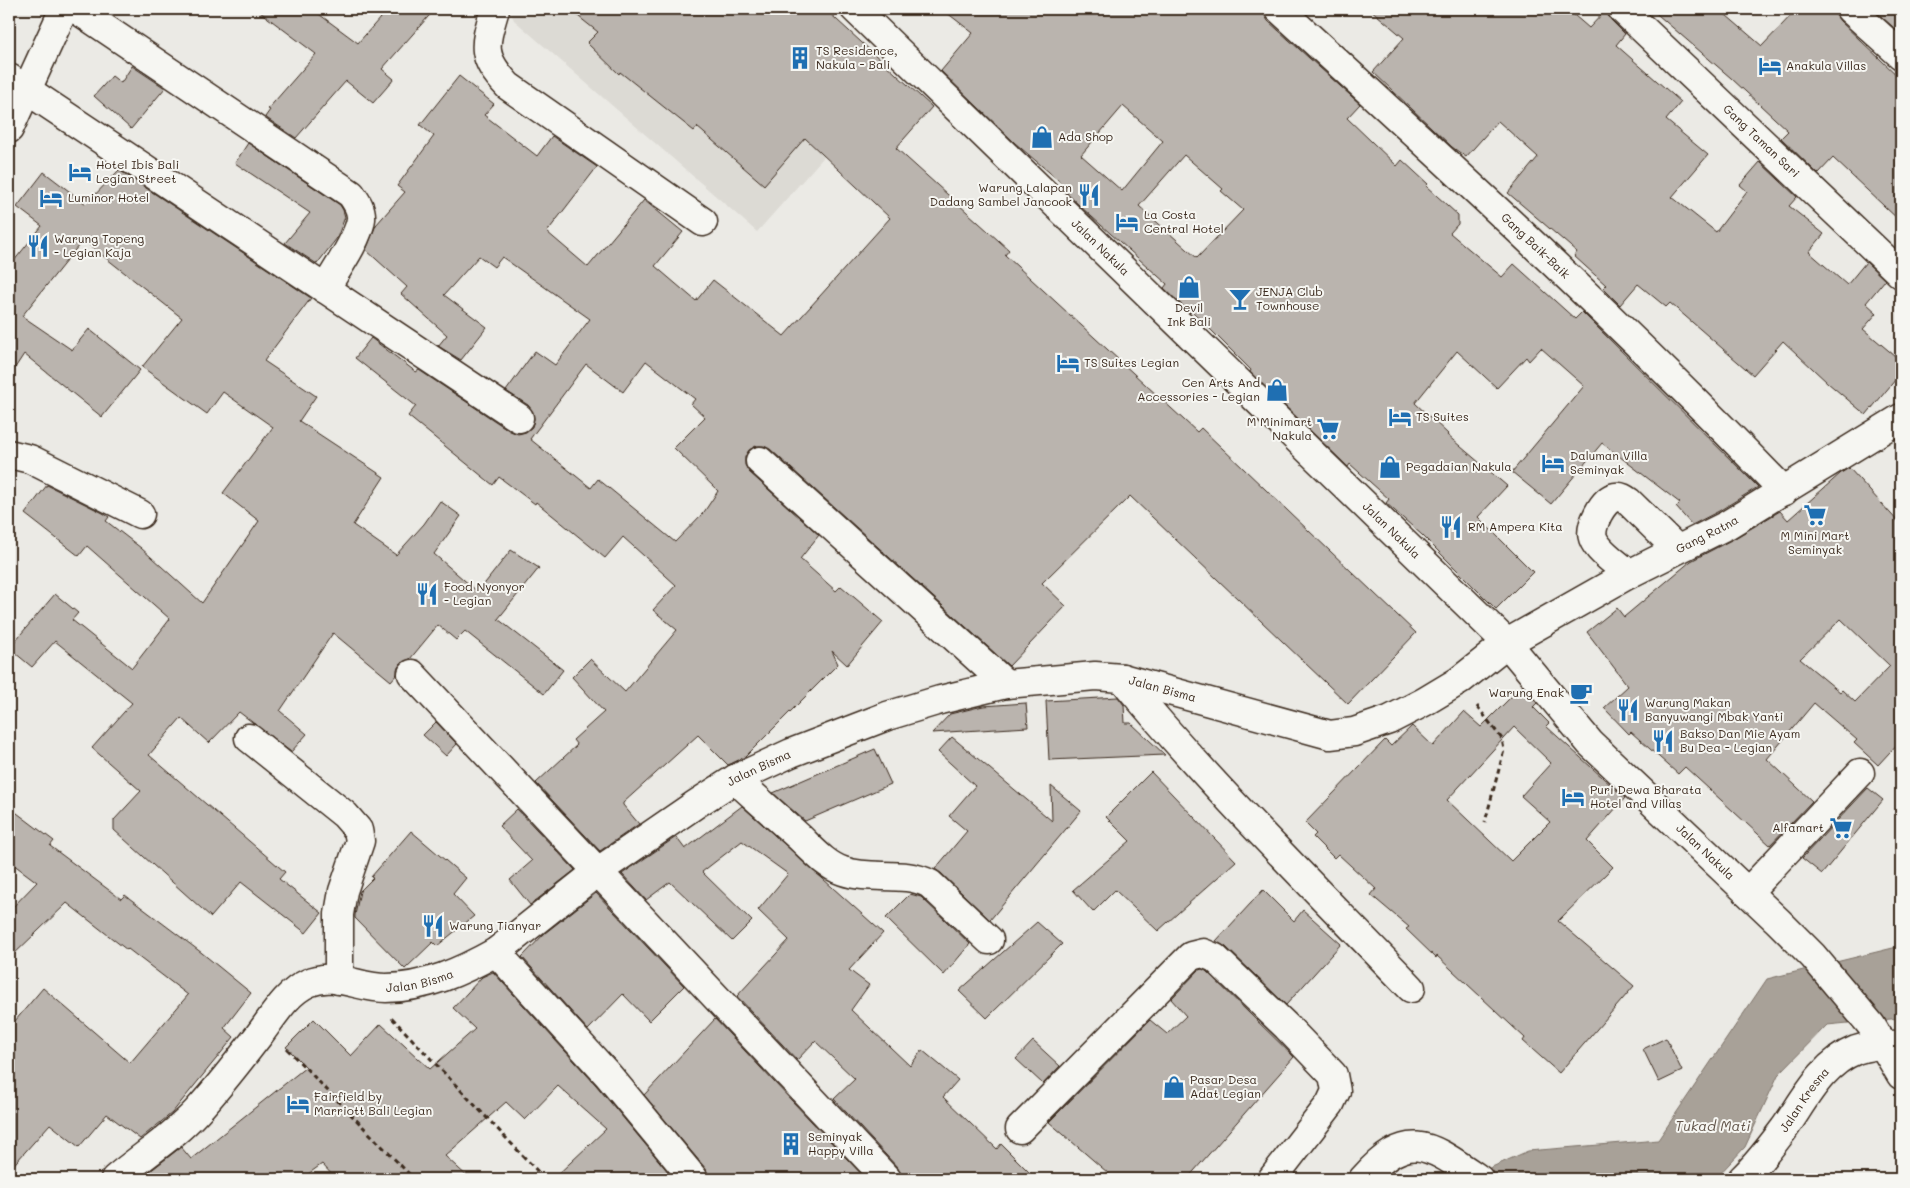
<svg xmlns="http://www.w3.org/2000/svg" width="1910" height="1188" viewBox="0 0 1910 1188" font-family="Mali,sans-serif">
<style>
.built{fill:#dcdad4}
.water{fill:#a8a198;stroke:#7c7167}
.building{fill:#bab4ae;stroke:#3b2a1e;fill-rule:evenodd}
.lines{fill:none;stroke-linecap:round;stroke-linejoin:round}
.minor-casing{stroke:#3b2a1e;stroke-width:31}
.major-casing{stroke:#3b2a1e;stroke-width:31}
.path{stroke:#3b2a1e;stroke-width:3;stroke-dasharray:5 4;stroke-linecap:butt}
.minor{stroke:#f6f6f2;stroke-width:28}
.major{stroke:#f6f6f2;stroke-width:28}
.labels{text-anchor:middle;stroke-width:4;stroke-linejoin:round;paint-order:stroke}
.poi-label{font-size:12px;fill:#3b2a1e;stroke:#f6f6f2;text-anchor:start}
.street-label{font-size:12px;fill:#3b2a1e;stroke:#f6f6f2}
.water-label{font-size:14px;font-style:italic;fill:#615449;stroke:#f6f6f2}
</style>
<rect width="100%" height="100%" fill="#ebeae5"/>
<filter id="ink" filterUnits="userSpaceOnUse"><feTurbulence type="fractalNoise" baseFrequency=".02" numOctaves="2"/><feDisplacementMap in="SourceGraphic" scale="10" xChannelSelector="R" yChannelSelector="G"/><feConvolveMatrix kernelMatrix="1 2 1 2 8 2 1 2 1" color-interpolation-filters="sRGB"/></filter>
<g filter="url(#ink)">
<path class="built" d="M509,9H660L829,151L757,232L514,20Z"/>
<path class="water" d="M1901,946V1018L1827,1025L1778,1075L1745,1147L1715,1179H1465L1528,1151L1658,1140L1767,979Z"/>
<g class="building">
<path d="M256,9H312L358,43L388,9H435L382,69L394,79L373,103L346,81L296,138L265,117L270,110L268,109L316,54Z"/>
<path d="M569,9H825L932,107L896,148L1009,250L1005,255L1197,432L1201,428L1416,633L1348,704L1130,496L1042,583L1066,606L1009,666L770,449L764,446H756L749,450L745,457V465L749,472L819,535L800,559L836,591L841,586L883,622L847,665L832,651L838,664L745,757L728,765L698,735L623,803V805L639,824L600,851L536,783L577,745L573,740L604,712L572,677L590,659L625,692L677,630L653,610L676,585L623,537L605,558L536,502L535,504L499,477L493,485L408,416L416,406L355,358L371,338L416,372L419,370L510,431L518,434L526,432L532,427L534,419L533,412L528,405L506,391L535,351L555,365L590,319L502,257L494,267L479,256L444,295L487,327L461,360L438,346L447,335L401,294L407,287L366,250L376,225L405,192L397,186L434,136L420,125L459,76L494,104L484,115L537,156L552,136L597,167L547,232L588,267L644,200L683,232L655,266L696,301L713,280L784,336L890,218L805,138L764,185L697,127L694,131L620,72L619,74L587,43L598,32ZM646,361L695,399L691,404L705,417L674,448L718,491L704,512L675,542L598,479L591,488L530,439L586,364L623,392Z"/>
<path d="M942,9H1264V14L1268,21L1360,104L1347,118L1397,166L1402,160L1428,184L1426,186L1458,215V224L1450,233L1502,277L1514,264L1575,319L1582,312L1758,487L1719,511L1692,525L1676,507L1680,503L1602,443L1551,504L1512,472L1584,386L1541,348L1529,361L1526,357L1497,388L1457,351L1415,403L1448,434L1447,435L1507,486L1478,517L1533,572L1496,609L1422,535L1386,503L1389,499L1350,464L1348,467L1250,372L1251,370L1192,311L1190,313L1164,288L1167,284L1092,217L1067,194L1070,190L1015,143L941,71L973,33ZM1123,106L1163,141L1122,191L1081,155ZM1184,155L1223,189L1221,191L1243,210L1197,258L1139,206Z"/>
<path d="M1370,9H1567L1589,28L1607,9V14L1611,20L1625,34L1616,45L1681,102L1666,120L1708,155L1672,197L1716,232L1747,191L1740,185L1760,162L1797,197L1789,206L1824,234L1809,252L1847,285L1866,262L1885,280L1866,303L1877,313L1863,329L1901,361V373L1866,415L1828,383L1783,341L1753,375L1670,303L1666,307L1638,284L1620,305L1603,288L1606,285L1574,256L1577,252L1508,193L1538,157L1498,121L1466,157L1452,147L1373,72L1404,38Z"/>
<path d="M1651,9H1719L1762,46L1797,9H1835V14L1840,21L1901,79V222L1833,158L1818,174L1781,138L1788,131L1731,78Z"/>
<path d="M1873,9H1901V34Z"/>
<path d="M132,66L165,88L131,129L94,96L112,76L121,83Z"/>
<path d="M248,143L340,205L343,210L345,217L337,238L317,264L285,243L310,213L235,163Z"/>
<path d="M119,170L311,298L264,361L316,396L299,421L384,477L353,525L396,555L424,524L440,501L461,516L434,554L478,592L511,550L539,568L498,619L563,670L544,694L465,631L456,640L438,625L410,659L401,663L397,669V674L391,681L333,633L280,711L307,734L291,752L239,712L209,743L181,718L149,755L285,872L279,879L322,913L306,933L241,882L211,917L114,830V820L141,791L92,748L132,703L55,641L32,667L9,648L55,594L78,613L72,620L132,668L170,619L87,546L79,556L25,514L47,485L103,513L109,517L106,521L141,548L202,603L259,521L223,493L273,427L223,392L207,414L142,367L182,318L83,240L22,316L72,350L89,329L140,370L102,417L24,354L9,377V267L42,226L17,207L44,172L86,204Z"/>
<path d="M1849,468L1901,525V740L1878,765L1854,743L1857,740L1814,703L1767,759L1812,801L1770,845L1685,767L1678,774L1631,732L1629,734L1604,708L1628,686L1587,632L1617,608L1624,617L1691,561L1735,538L1780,511L1788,520L1841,473ZM1841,619L1890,666L1855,702L1842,690L1840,692L1800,659Z"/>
<path d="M1522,686L1537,703L1533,707L1549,723L1546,726L1625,798L1587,841L1613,867L1558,921L1634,986L1559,1073L1523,1041L1525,1038L1437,956L1436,958L1406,929L1409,927L1371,895L1376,889L1338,854L1334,858L1313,837L1316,834L1305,823L1385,740L1391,746L1412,726L1433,746L1464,712L1481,727ZM1514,727L1551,763L1521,796L1550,822L1511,861L1447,800Z"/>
<path d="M1118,697L1124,705L1125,723H1131L1165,755L1049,760L1046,701Z"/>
<path d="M1026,703L1028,727L932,733L950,714L983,706Z"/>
<path d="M436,722L457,744L446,756L423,735Z"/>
<path d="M952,737L1052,821L1051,786L1081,811L990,920L941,873L935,869L967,831L949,816L975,786L938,752Z"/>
<path d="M875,749L891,784L805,821L773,793Z"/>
<path d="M1151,772L1236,861L1158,931L1115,890L1093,912L1073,890L1130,841L1106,817Z"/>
<path d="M1868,788L1883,800L1822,874L1802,858Z"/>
<path d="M742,806L883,933L849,970L869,985L851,1010L910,1066L922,1050L958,1080L943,1097L997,1149L1001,1144L1036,1179H902L898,1168L834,1099L855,1079L815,1041L797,1060L737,996L789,940L758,910L788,874L742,841L702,872L752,921L732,941L670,882L646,900L622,874L676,837L685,849Z"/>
<path d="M9,807L54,841L50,846L121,899L125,895L202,953L251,993L224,1028L234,1037L172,1113L140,1139L107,1114L79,1147L50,1124L9,1170V1028L43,988L130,1063L188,995L128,949L127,950L67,903L9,959V911L37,882L9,861Z"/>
<path d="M517,809L575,870L530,905L510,880L532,861L499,826Z"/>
<path d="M411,831L466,878L453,894L474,916L437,946L433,942L405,969L355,918V915L360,891L373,878L371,877Z"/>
<path d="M1263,890L1294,921L1303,910L1341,944L1286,1005L1226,947L1216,941Z"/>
<path d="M596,893L684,986L649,1021L623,994L588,1030L522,957L545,933Z"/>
<path d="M910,894L921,897L970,944L944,975L886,918Z"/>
<path d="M1037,922L1062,944L987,1018L959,991Z"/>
<path d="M1202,969L1206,971L1294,1057L1187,1179H1115L1049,1122L1150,1020L1167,1034L1186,1016L1171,999L1199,970Z"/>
<path d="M493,972L596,1085L674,1179H553L606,1129L558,1086L525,1120L506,1102L445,1156L470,1179H336L322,1164L301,1179H140L181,1147L191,1159L306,1067L286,1047L314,1019L351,1056L381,1024L430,1069L475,1029L453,1008L482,977Z"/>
<path d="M715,1019L775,1083L866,1179H709L706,1169L644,1095Z"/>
<path d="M1666,1038L1682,1071L1659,1082L1643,1049Z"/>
<path d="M1033,1041L1060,1066L1043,1084L1016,1059Z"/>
</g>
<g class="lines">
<defs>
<g id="minor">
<path d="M76,9L351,194C356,201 362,209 361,219C359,238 335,272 325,289"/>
<path d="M495,9C484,46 480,56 508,86L703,222"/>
<path id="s1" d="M1279,9C1451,166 1622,323 1784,491"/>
<path id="s2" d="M1622,9L1901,274"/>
<path d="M1850,9L1901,55"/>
<path d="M9,78L519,418"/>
<path d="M9,454L30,459L140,514"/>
<path d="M760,461L1006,684"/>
<path d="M1629,574C1618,564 1598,552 1593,538C1589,527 1603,499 1615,497C1621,496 1625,499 1629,502L1677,549"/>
<path d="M412,674L887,1179"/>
<path d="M1122,678C1212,787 1313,886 1411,988"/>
<path d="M249,738L345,815L358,830L360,841L343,891L339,914V980"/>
<path d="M735,779C756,798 777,817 798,836C811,848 825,865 843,871C872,881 903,870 930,884L989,940"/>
<path d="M1748,892L1860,773"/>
<path d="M496,952L608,1075L694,1179"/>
<path d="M1020,1129L1191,956L1203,953L1215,958L1287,1027L1333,1075L1336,1091L1330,1104L1272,1179"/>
<path id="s3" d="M115,1179C142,1156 172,1138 197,1111C219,1087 239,1061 259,1035C273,1017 286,993 308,983C334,971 359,988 386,988C425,988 462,971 496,952L597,872L696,804L735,779L791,753L887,716L940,700L1006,684L1095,676L1122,678L1330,735L1354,732L1389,720L1424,702L1459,681L1507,643L1629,574L1727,525L1901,418"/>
<path d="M1363,1179C1409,1127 1429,1145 1479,1179"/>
<path id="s4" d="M1742,1179C1758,1164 1771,1146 1784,1129C1804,1101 1821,1064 1856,1050C1870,1045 1886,1044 1901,1045"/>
</g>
<g id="major">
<path id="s5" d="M855,9L1507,643L1590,743L1778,921L1813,956L1871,1025L1901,1075"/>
<path d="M9,129L64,9"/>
</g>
</defs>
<use href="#minor" class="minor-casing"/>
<use href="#major" class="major-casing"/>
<g class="path">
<path d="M1477,706L1502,739L1504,750L1485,822"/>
<path d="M392,1018L545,1179"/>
<path d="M287,1049L414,1179"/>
</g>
<use href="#minor" class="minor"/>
<use href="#major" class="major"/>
</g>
</g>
<defs>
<symbol id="building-bare" viewBox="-9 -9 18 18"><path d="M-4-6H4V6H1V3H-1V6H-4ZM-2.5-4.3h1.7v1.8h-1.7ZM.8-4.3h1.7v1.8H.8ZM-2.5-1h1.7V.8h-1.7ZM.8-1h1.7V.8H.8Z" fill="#1f6fb2" stroke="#f6f6f2" stroke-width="2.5" paint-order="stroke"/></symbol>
<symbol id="hotel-bare" viewBox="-9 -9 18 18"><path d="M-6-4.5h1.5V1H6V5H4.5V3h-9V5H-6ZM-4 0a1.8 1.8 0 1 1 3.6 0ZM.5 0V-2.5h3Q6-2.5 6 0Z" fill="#1f6fb2" stroke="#f6f6f2" stroke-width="2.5" paint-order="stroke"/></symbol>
<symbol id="shop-bare" viewBox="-9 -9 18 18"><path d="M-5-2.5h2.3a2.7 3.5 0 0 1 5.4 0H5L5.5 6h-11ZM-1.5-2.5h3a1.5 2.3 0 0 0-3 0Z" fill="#1f6fb2" stroke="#f6f6f2" stroke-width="2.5" paint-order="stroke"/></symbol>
<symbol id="restaurant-bare" viewBox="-9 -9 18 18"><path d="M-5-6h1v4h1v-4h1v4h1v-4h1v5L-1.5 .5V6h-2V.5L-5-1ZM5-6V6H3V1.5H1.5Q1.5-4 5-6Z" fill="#1f6fb2" stroke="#f6f6f2" stroke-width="2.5" paint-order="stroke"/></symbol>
<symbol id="bar-bare" viewBox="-9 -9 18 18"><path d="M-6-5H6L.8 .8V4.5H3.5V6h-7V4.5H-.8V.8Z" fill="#1f6fb2" stroke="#f6f6f2" stroke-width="2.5" paint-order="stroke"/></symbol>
<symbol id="supermarket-bare" viewBox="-9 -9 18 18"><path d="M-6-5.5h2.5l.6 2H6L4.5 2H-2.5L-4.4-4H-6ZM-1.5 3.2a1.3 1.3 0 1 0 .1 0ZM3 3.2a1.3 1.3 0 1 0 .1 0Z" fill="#1f6fb2" stroke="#f6f6f2" stroke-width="2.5" paint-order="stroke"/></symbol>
<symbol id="cafe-bare" viewBox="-9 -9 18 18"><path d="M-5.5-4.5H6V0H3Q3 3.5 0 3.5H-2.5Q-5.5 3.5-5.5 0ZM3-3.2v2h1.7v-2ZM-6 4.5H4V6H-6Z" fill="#1f6fb2" stroke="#f6f6f2" stroke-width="2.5" paint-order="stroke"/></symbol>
</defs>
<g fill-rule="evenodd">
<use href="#building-bare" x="784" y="42" width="32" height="32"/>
<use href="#hotel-bare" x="1754" y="50" width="32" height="32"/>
<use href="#shop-bare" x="1026" y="121" width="32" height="32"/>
<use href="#hotel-bare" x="64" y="156" width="32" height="32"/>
<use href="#restaurant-bare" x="1073" y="179" width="32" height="32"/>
<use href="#hotel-bare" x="35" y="182" width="32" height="32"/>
<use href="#hotel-bare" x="1111" y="206" width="32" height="32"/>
<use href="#restaurant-bare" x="22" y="230" width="32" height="32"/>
<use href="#shop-bare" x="1173" y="271" width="32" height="32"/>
<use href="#bar-bare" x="1224" y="283" width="32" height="32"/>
<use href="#hotel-bare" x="1052" y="347" width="32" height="32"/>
<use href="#shop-bare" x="1261" y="374" width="32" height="32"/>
<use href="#hotel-bare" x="1384" y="401" width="32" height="32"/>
<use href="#supermarket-bare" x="1312" y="413" width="32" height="32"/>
<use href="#hotel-bare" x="1537" y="447" width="32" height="32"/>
<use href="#shop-bare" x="1374" y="451" width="32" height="32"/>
<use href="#supermarket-bare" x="1799" y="499" width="32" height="32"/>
<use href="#restaurant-bare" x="1435" y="511" width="32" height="32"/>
<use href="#restaurant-bare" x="411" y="578" width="32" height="32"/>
<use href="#cafe-bare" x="1565" y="677" width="32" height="32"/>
<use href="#restaurant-bare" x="1612" y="694" width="32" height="32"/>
<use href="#restaurant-bare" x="1647" y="725" width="32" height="32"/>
<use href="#hotel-bare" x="1557" y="781" width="32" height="32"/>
<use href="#supermarket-bare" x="1825" y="812" width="32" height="32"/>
<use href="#restaurant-bare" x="417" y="910" width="32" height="32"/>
<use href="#shop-bare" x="1158" y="1071" width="32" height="32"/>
<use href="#hotel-bare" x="282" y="1088" width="32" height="32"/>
<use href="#building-bare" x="775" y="1128" width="32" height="32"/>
</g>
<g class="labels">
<g class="poi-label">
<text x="816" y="55">TS Residence,<tspan x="816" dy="14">Nakula - Bali</tspan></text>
<text x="1786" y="70">Anakula Villas</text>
<text x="1058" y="141">Ada Shop</text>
<text x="96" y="169">Hotel Ibis Bali<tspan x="96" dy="14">Legian Street</tspan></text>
<text x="1072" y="192" text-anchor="end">Warung Lalapan<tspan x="1072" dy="14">Dadang Sambel Jancook</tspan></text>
<text x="68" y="202">Luminor Hotel</text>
<text x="1144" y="219">La Costa<tspan x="1144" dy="14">Central Hotel</tspan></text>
<text x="54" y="243">Warung Topeng<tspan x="54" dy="14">- Legian Kaja</tspan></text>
<text x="1256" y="296">JENJA Club<tspan x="1256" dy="14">Townhouse</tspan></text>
<text x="1189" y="312" text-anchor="middle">Devil<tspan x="1189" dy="14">Ink Bali</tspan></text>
<text x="1084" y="367">TS Suites Legian</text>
<text x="1260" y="387" text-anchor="end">Cen Arts And<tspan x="1260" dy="14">Accessories - Legian</tspan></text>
<text x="1416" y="421">TS Suites</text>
<text x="1312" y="426" text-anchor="end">M Minimart<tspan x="1312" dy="14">Nakula</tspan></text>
<text x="1570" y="460">Daluman Villa<tspan x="1570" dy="14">Seminyak</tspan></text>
<text x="1406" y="471">Pegadaian Nakula</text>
<text x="1468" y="531">RM Ampera Kita</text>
<text x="1815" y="540" text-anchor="middle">M Mini Mart<tspan x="1815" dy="14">Seminyak</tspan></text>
<text x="444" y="591">Food Nyonyor<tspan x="444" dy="14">- Legian</tspan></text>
<text x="1564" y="697" text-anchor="end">Warung Enak</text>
<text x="1645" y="707">Warung Makan<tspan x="1645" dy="14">Banyuwangi Mbak Yanti</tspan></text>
<text x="1680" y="738">Bakso Dan Mie Ayam<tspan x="1680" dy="14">Bu Dea - Legian</tspan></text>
<text x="1590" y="794">Puri Dewa Bharata<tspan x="1590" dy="14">Hotel and Villas</tspan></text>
<text x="1824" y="832" text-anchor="end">Alfamart</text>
<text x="449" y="930">Warung Tianyar</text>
<text x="1190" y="1084">Pasar Desa<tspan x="1190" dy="14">Adat Legian</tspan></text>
<text x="314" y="1101">Fairfield by<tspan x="314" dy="14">Marriott Bali Legian</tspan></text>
<text x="808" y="1141">Seminyak<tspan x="808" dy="14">Happy Villa</tspan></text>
</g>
<g class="street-label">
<text dy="4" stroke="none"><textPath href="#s2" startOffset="192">Gang Taman Sari</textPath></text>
<text dy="4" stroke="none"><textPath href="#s1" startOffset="349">Gang Baik-Baik</textPath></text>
<text dy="4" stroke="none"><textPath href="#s5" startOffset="342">Jalan Nakula</textPath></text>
<text dy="4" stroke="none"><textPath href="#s5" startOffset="748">Jalan Nakula</textPath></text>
<text dy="4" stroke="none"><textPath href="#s3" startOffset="1819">Gang Ratna</textPath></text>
<text dy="4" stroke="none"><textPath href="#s3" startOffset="1215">Jalan Bisma</textPath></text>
<text dy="4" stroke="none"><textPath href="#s3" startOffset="795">Jalan Bisma</textPath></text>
<text dy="4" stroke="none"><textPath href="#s5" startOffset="1198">Jalan Nakula</textPath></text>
<text dy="4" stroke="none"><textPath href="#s3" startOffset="391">Jalan Bisma</textPath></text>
<text dy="4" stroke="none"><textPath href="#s4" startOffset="101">Jalan Kresna</textPath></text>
</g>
<g class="water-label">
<text x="1713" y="1131">Tukad Mati</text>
</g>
</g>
<rect width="1910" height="1188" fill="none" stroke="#f6f6f2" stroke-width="30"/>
<rect x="15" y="15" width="1880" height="1158" fill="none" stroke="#3b2a1e" stroke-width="2" filter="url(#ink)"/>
</svg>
